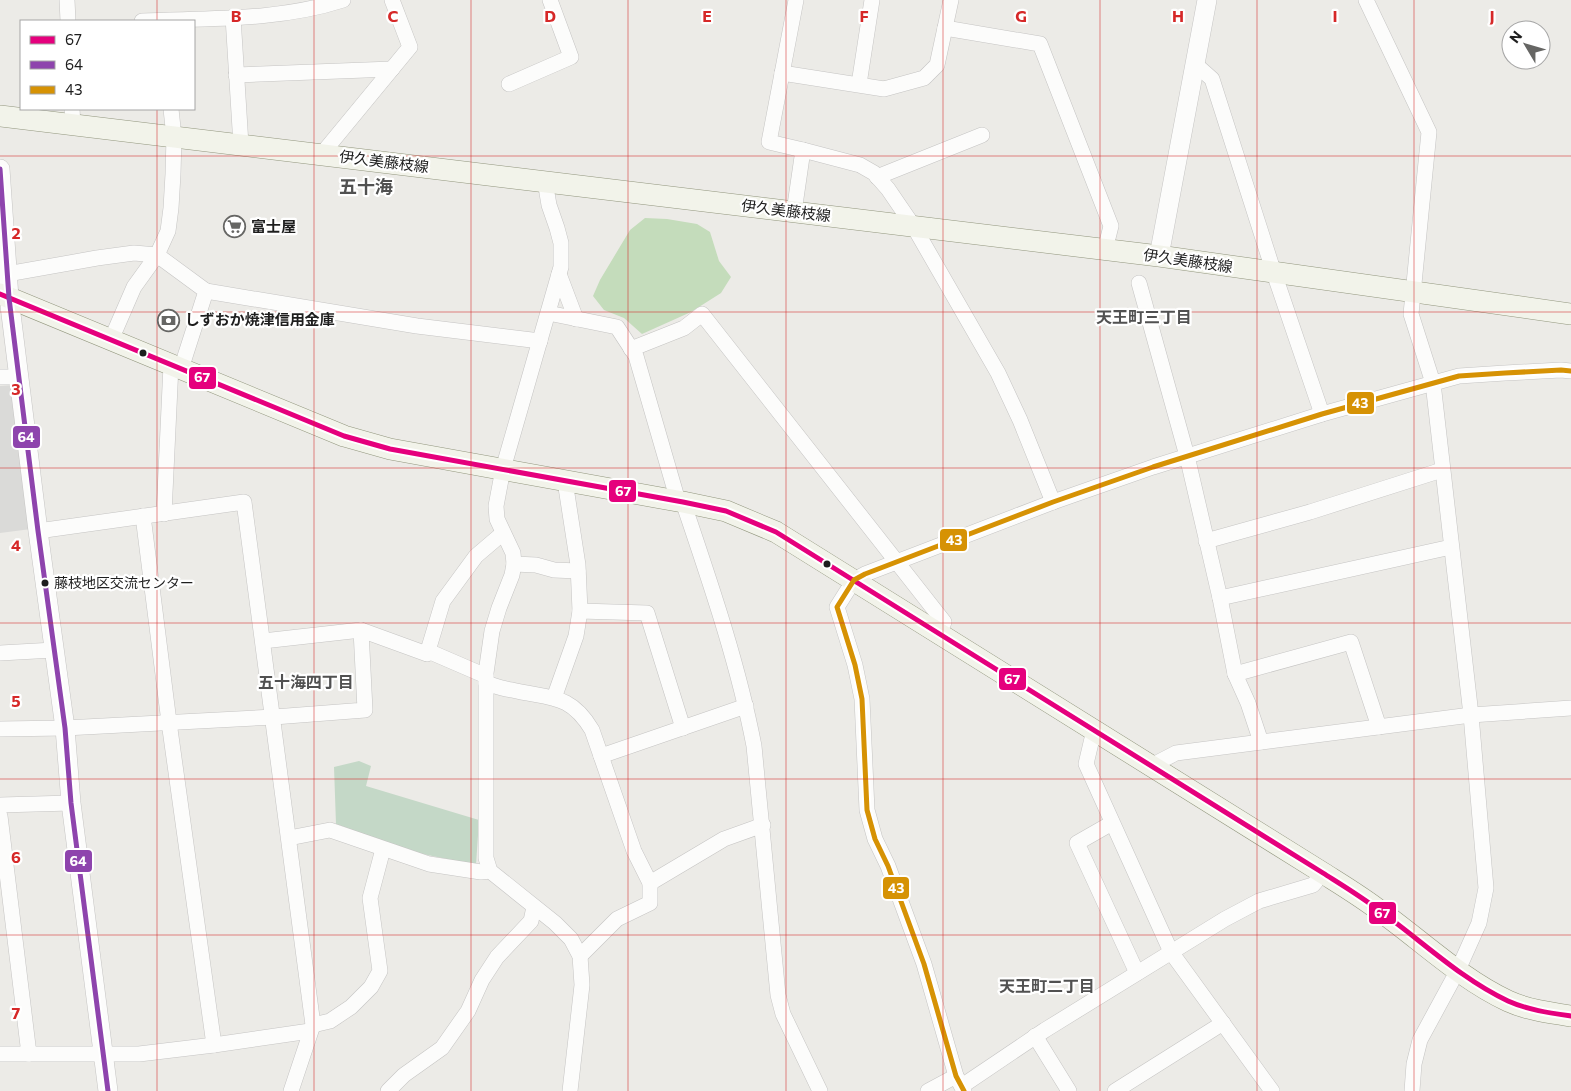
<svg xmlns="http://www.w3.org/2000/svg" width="1571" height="1091" viewBox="0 0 1571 1091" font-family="Commissioner,'Noto Sans JP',sans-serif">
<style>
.religious{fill:#dadad8}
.forest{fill:#c4dcbb}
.cemetery{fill:#c4d8c7}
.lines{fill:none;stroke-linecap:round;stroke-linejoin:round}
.minor-casing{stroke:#c5c4c3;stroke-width:16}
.tertiary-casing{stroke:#c5c4c3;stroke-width:20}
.secondary-casing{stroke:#92967e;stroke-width:22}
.minor{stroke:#fcfcfb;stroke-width:15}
.tertiary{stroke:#fcfcfb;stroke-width:19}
.secondary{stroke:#f2f3ea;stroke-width:21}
.bus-1-casing{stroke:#fff;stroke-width:9}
.bus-2-casing{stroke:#fff;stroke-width:9}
.bus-3-casing{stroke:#fff;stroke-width:9}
.bus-1{stroke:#e5007d;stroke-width:5}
.bus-2{stroke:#8e44ad;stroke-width:5}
.bus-3{stroke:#d69204;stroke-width:5}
.grid{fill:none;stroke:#d62828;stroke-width:1;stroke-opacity:0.55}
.bus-dot{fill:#1e1e1e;stroke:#fff;stroke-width:2}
.labels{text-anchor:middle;stroke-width:4.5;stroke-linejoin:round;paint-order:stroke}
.bus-label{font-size:14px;fill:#1e1e1e;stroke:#fff;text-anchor:start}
.street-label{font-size:15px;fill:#1e1e1e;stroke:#fff}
.poi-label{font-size:15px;font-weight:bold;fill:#1e1e1e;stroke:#fff;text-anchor:start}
.neighbourhood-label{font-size:16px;font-weight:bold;fill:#515151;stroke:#fff}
.quarter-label{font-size:18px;font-weight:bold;fill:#515151;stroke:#fff}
.grid-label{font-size:16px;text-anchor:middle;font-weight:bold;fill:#d62828;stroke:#fff;stroke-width:4.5;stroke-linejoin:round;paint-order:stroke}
.line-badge{stroke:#fff;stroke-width:2}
.badge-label{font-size:14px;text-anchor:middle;font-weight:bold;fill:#fff}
</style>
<rect width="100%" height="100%" fill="#ecebe7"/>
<path class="religious" d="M14,385L31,529L0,533V386Z"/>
<path class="forest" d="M645,218L667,219L697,224L710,232L719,261L731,277L721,293L691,312L642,334L624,318L604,310L593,296L600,280L630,230Z"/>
<path class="cemetery" d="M359,761L371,766L366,786L479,820L476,865L413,852L336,824L334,767Z"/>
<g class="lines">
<defs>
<g id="minor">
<path d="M67,0L68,21"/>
<path d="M1366,0L1429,132L1411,314L1433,383L1471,715L1486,888L1479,923L1458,970L1420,1040L1414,1064L1412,1091"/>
<path d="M233,17L241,145"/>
<path d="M142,21C209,18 278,21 343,0"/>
<path d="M945,28L1040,44L1111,226L1105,250"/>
<path d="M1194,63L1212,79L1274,273L1322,414"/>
<path d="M782,73L884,89L924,78L937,65L951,0"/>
<path d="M236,75L392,69"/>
<path d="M509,84L571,57L550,0"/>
<path d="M859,84L872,0"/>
<path d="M72,109L73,125"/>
<path d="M803,150L860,165L874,173L888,189L914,227L998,373L1020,420L1053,502"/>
<path d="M321,155L410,47L392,0"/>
<path d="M877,177L982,135"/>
<path d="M545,181L549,205L557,228L561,243V267L503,469L496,506L497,519L513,553L514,564L512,575L499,608L492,631L486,673V858L490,871L555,923L571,939L580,956L582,985L570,1091"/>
<path d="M794,212L803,150L769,142L796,0"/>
<path d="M7,274L97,258L134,253L157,255L206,291L181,369"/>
<path d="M559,274L576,319"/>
<path d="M1139,283L1187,456L1220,598L1235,674L1248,703L1261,742"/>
<path d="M206,291L417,326L540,341"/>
<path d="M548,313L617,327L636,356L678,501"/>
<path d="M111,340L134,287L157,255L168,231L171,208L173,174L174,137L171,109"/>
<path d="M631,349L684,328L702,314L944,622L939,634"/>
<path d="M0,377H18"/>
<path d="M683,502C710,582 738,663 754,746L778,995L783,1014L820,1091"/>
<path d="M164,514L171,365"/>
<path d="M143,516L169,722L214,1045"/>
<path d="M38,531L244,502L313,1025L291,1091"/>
<path d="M1206,541L1310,512L1442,470"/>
<path d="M514,564L536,565L554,570L578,571"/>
<path d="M1220,598L1451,547"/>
<path d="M580,611L647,613L683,728"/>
<path d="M263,641L361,630L427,654L443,601L476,556L503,533"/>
<path d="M428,651L486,676"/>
<path d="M0,653L54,650"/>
<path d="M1235,674L1351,642L1379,727"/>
<path d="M486,683C495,686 503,689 512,690C550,699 570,693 592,730L634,851L650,883V903L617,919L580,956"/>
<path d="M554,698L576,636L580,611L578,565L565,481"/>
<path d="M0,729L65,728L274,717L365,710L361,630"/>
<path d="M1094,730L1086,764L1171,952L1272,1091"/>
<path d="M601,756L746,706"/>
<path d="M1151,766L1176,753L1471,715L1571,708"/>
<path d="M0,805L71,803"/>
<path d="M0,816L29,1054"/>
<path d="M1112,823L1077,843L1137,973"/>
<path d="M289,838L330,830L429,864L481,872L490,871"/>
<path d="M650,883L724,839L763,825"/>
<path d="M313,1025L330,1021L351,1007L371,987L380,971L370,898L383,849"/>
<path d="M1035,1036L1069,1091"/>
<path d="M0,1054H139L214,1045L310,1031"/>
<path d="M962,1086L1045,1030L1225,919L1259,901L1313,885L1323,873"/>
<path d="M388,1091L404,1075L442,1048L468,1011L482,980L497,957L531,921L534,907"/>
<path d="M928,1091L956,1076"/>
<path d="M964,1091L956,1076L924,964L888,866L875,839L867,810L862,699L855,665L837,607L854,580L865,574L1053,502L1153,467L1322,414L1459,376L1505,373L1561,370L1571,371"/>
<path d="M1115,1091L1223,1023"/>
</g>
<g id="tertiary">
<path d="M0,169L9,298L38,531L65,728L71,803L108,1091"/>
<path d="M1159,256L1207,0"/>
</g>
<g id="secondary">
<path d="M0,116L1159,256L1571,314"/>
<path d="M0,294L344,436L390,449L683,502L726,511L776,532L1323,873C1342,885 1362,897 1380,911C1422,941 1461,979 1508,1001C1528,1010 1550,1013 1571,1016"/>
</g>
</defs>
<use href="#minor" class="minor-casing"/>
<use href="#tertiary" class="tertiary-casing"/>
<use href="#secondary" class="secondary-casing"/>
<use href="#minor" class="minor"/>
<use href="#tertiary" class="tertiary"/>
<use href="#secondary" class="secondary"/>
<defs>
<path id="bus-1" d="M0,294L344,436L390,449L683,502L726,511L776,532L1323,873C1342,885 1362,897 1380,911C1422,941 1461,979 1508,1001C1528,1010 1550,1013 1571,1016"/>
<path id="bus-2" d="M0,169L9,298L38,531L65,728L71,803L108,1091"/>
<path id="bus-3" d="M964,1091L956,1076L924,964L888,866L875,839L867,810L862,699L855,665L837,607L854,580L865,574L1053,502L1153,467L1322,414L1459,376L1505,373L1561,370L1571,371"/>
</defs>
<use href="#bus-1" class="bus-1-casing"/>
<use href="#bus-2" class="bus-2-casing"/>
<use href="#bus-3" class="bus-3-casing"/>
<use href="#bus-1" class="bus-1"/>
<use href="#bus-2" class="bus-2"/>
<use href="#bus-3" class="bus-3"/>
</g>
<path class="grid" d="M157,0V21M314,0V1091M471,0V1091M628,0V1091M786,0V1091M943,0V1091M1100,0V1091M1257,0V1091M1414,0V1091M157,109V1091M0,156H1571M0,312H1571M0,468H1571M0,623H1571M0,779H1571M0,935H1571"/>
<defs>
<symbol id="supermarket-ring" viewBox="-11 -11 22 22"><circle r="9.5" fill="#fff" stroke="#666664" stroke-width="1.5"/><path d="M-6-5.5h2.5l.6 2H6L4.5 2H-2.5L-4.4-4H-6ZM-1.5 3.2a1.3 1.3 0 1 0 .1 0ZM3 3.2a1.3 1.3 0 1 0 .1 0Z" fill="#666664"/></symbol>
<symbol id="bank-ring" viewBox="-11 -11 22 22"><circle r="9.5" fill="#fff" stroke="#666664" stroke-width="1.5"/><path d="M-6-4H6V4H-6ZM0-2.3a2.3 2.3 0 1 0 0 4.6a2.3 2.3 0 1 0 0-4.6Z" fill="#666664"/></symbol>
</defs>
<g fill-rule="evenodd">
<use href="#supermarket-ring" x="222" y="214" width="25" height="25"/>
<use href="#bank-ring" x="156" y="308" width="25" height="25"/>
</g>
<g class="bus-dot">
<circle cx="143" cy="353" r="4.5"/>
<circle cx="827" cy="564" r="4.5"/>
<circle cx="45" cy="583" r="4.5"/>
</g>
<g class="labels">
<g class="bus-label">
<text x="54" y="588">藤枝地区交流センター</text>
</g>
<g class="street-label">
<text transform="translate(384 162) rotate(7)" y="5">伊久美藤枝線</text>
<text transform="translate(786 211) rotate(7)" y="5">伊久美藤枝線</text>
<text transform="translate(1188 261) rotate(8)" y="5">伊久美藤枝線</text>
</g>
<g class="poi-label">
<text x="251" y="232">富士屋</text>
<text x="185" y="325">しずおか焼津信用金庫</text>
</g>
<g class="neighbourhood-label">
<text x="1144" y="323">天王町三丁目</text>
<text x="306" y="688">五十海四丁目</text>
<text x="1047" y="992">天王町二丁目</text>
</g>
<g class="quarter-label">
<text x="366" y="193">五十海</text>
</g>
</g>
<g class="grid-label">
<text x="236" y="22">B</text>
<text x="393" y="22">C</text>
<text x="550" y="22">D</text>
<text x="707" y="22">E</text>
<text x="864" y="22">F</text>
<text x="1021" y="22">G</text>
<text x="1178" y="22">H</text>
<text x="1335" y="22">I</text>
<text x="1492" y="22">J</text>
<text x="16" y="239">2</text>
<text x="16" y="395">3</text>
<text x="16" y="551">4</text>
<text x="16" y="707">5</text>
<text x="16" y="863">6</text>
<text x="16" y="1019">7</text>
</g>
<g class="line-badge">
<rect x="188" y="366" width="29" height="24" rx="5" fill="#e5007d"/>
<rect x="1346" y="391" width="29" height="24" rx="5" fill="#d69204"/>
<rect x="12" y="425" width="29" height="24" rx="5" fill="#8e44ad"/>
<rect x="608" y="479" width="29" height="24" rx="5" fill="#e5007d"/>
<rect x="939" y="528" width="29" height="24" rx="5" fill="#d69204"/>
<rect x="998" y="667" width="29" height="24" rx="5" fill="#e5007d"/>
<rect x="64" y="849" width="29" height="24" rx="5" fill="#8e44ad"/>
<rect x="882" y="876" width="28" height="24" rx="5" fill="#d69204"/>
<rect x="1368" y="901" width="29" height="24" rx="5" fill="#e5007d"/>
</g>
<g class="badge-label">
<text x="202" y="382">67</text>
<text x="1360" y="408">43</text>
<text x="26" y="442">64</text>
<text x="623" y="496">67</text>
<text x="954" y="545">43</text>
<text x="1012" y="684">67</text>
<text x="78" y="866">64</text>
<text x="896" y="893">43</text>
<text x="1382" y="918">67</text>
</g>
<rect x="20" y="20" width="175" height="90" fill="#ffffff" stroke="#a5a5a5"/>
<rect x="30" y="36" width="25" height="8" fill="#e5007d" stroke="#a5a5a5"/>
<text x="65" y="45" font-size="15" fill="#1e1e1e">67</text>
<rect x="30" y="61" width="25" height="8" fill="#8e44ad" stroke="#a5a5a5"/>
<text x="65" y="70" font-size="15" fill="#1e1e1e">64</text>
<rect x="30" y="86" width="25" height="8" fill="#d69204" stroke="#a5a5a5"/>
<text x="65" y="95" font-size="15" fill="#1e1e1e">43</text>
<g transform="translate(1526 45) rotate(308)"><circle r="24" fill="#ffffff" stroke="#a5a5a5"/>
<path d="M0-4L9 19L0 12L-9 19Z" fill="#666664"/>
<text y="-8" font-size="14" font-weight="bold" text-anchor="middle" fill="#1e1e1e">N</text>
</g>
</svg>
